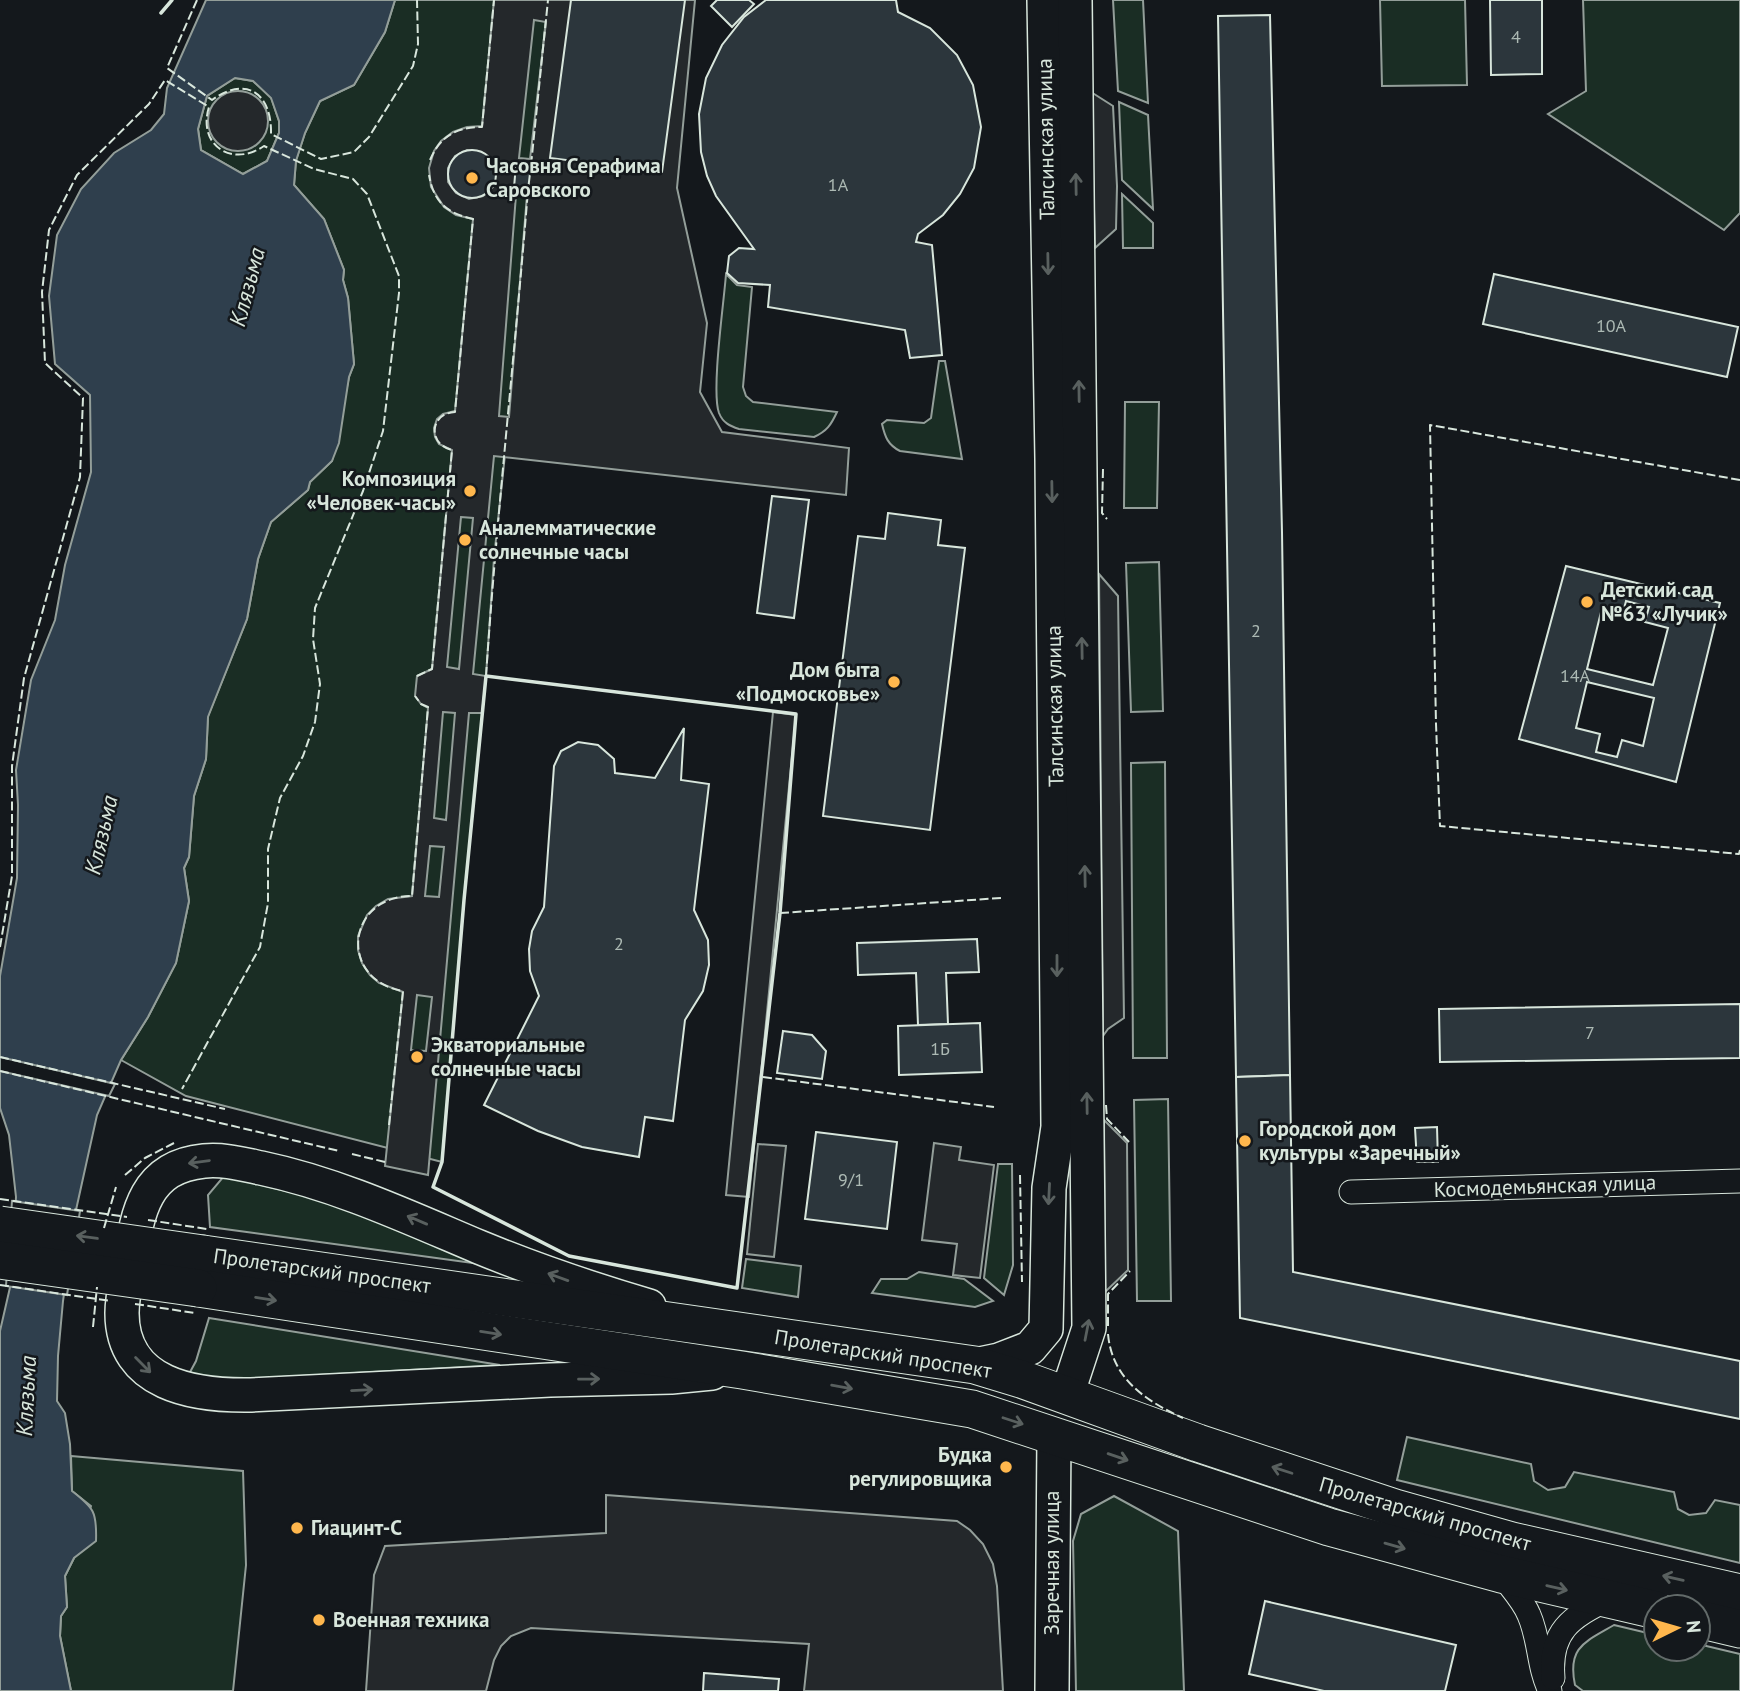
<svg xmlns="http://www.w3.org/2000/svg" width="1740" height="1691" viewBox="0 0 1740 1691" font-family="'PT Sans',sans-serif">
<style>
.green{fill:#1a2d24;stroke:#939e99;stroke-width:2;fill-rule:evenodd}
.parking{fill:#24282b;stroke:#939e99;stroke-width:2;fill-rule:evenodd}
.water{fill:#2f3f4d;stroke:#939e99;stroke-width:2;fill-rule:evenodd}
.pier{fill:#14181c;stroke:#939e99;stroke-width:2}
.building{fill:#2c363c;stroke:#d8e6dc;stroke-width:2;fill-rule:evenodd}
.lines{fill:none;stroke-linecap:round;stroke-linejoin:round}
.street-casing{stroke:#d8e6dc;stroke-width:25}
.secondary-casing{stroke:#d8e6dc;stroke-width:36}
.primary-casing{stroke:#d8e6dc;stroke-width:39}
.street{stroke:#14181c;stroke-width:23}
.secondary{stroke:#14181c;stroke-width:33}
.primary{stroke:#14181c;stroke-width:37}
.primary-bridge-casing{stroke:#d8e6dc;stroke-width:39;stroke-linecap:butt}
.primary-bridge{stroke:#14181c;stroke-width:37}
.fence{stroke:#d8e6dc;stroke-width:2;stroke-dasharray:9 3.5;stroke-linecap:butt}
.wall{stroke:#d8e6dc;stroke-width:3.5}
.oneway{stroke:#59605f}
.poi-dot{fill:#ffb74d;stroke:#14181c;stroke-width:2.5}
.labels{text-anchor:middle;stroke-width:5;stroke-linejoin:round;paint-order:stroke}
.number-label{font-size:18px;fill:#adbab4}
.street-label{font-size:21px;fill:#d8e6dc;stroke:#14181c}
.poi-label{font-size:21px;font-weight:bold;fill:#d8e6dc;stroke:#14181c;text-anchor:start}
.water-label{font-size:23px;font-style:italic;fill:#d8e6dc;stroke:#14181c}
</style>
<rect width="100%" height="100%" fill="#14181c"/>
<g class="green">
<path d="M395,0H548L528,190L509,417L494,558L486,676L464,900L442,1162L186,1096L121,1060L148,1017L176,963L189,901L184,868L189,857L194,796L206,759L208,716L247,619L258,559L271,522L308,490L310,482L332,461L349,377L354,364L348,298L343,280L344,270L324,219L294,185L296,160L305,133L320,101L354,85L385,32ZM467,150C528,156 477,225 453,188C442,171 452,158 467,150Z"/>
<path d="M1113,0H1143L1148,103L1118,91Z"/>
<path d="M1380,0H1465L1467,85L1382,86Z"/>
<path d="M1583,0H1740V213L1724,230L1548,114L1586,91Z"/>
<path d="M235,78L253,81L271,97L279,121V133L267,161L243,174L201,150L198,129L207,96Z"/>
<path d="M1119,102L1148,115L1153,209L1122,180Z"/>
<path d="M1122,194L1153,223V248H1123Z"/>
<path d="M726,274L737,285L752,287L743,387L746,396L753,402L837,412C831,425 827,431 814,437L739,429C730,426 723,423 719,413C711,391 724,302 726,274Z"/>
<path d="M939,361H945L962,459L900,451C888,445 885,437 882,424L887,420L924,423L931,418Z"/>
<path d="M1125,402H1159L1157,508H1124Z"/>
<path d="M1159,562L1163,711L1131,712L1126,563Z"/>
<path d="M1165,762L1167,1058H1133L1131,763Z"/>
<path d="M1168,1099L1171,1301H1137L1134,1100Z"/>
<path d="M998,1164H1012L1013,1265L1004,1295L984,1278Z"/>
<path d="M224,1176L327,1201L480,1264L210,1227L208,1195Z"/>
<path d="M746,1259L801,1266L798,1297L742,1288Z"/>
<path d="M919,1272L964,1279L993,1301L975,1307L872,1293L881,1279H907Z"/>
<path d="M209,1318L500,1365L246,1379H226L189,1374L196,1361Z"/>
<path d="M1407,1437L1531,1464L1534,1481L1548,1490L1565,1487L1574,1472L1674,1492L1678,1509L1689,1515L1706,1513L1715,1500L1740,1505V1563L1397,1480Z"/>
<path d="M71,1456L243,1471L246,1565L233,1691H71L60,1636L61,1616L67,1607L65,1576L74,1558L91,1506L72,1491Z"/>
<path d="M1114,1496L1178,1531L1184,1691H1076L1073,1541L1081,1514Z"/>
<path d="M1614,1625L1656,1635V1649H1698V1644L1740,1654V1691H1583L1575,1685C1567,1647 1585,1642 1614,1625Z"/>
</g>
<g class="parking">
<path d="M494,0H695L677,188L707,323L700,392L722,432L849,448L846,495L494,456L473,674L486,676L482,713H469L428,1175L385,1166L403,992L379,983L370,975L362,963L358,950V936L367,915L376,906L388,899L412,896L428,708L421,704L415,696L417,676L432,669L452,450L439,444L435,437L434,428L437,419L443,414L455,411L473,219L456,215L444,207L431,187L429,168L434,151L441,141L453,132L467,127L482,126ZM534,20L546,22L530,159L519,158ZM467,150L481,152L492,160L496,174L493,187L483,196L469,199L456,193L448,182V168L455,156ZM516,195H527L509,417L499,416ZM461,517L473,518L459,669L447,667ZM443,712L455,713L446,820L434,818ZM430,846L444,847L439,897L425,896ZM417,995L432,997L426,1051L411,1050Z"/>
<circle cx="238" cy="121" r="30"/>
<path d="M1091,92L1113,106L1117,186L1116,229L1095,248Z"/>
<path d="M1099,574L1118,596L1124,1018L1108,1029L1103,1036Z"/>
<path d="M773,712L796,715L749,1197L726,1195Z"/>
<path d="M1104,1120L1127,1143L1128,1270L1105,1292Z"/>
<path d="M934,1143L961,1147L959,1160L994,1165L980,1278L953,1275L957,1244L922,1240Z"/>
<path d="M758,1144L786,1146L774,1257L747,1254Z"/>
<path d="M606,1495L957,1521L970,1530L983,1544L993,1564L997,1586L1003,1691H804L809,1644L531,1628L511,1636L501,1646L494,1660L486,1691H366L374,1575L385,1546L606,1533Z"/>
</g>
<path class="water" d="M206,0H395L385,32L354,85L320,101L305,133L296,161L294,185L324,219L344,270L343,280L348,298L354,364L349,377L339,443L332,461L310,482L308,490L271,522L258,559L247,619L208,717L206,759L194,796L189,857L184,868L189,901L176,963L148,1017L121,1060L97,1115L76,1210L63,1301L58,1356L57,1401L65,1413L70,1444L72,1491C94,1508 97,1512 96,1541L74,1558L65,1576L67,1607L61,1616L60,1636L71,1691H0V1331L11,1283L16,1197L9,1135L0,1108V976L17,878L18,805L16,770L31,680L55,620L65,565L91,472L90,395L55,364L49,296L57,235L81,189L114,153L151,130L164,114L167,88ZM235,78L253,81L271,98L279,121V133L267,161L243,174L201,150L198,129L207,96Z"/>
<g class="pier">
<path d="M0,1057L115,1084L109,1096L0,1071Z"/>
<path d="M12,1201L80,1211L67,1295L6,1286Z"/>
</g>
<g class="building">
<path d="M571,0H685L662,172L550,158Z"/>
<path d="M717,0H749L754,4L732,27L711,6Z"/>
<path d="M766,0H896L898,12L930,28L957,55L973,85L981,127L974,168L960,194L943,215L918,234L916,242L932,245L942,355L910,358L905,330L768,307L770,285L738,283L727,273L729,256L739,248L754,249L716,196L707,176L701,152L699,114L706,78L722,45L744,17Z"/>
<path d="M1490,0H1542V74L1491,75Z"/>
<path d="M1270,15L1282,532L1290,1075L1236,1077L1218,16Z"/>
<circle cx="472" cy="174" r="24"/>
<path d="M516,164L531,165L528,190L514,188Z"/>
<path d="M1494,274L1738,327L1727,377L1483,324Z"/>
<path d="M772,496L809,500L794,618L757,613Z"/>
<path d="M888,513L941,520L938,545L965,548L930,830L823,816L858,536L885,539Z"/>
<path d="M1566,566L1720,603L1676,782L1519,739ZM1626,601L1649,607L1645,622L1668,628L1653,685L1587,669L1602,608L1623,613ZM1587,682L1654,698L1643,746L1622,740L1617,757L1596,752L1600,734L1576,728Z"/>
<path d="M684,728L681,780L709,784L694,910L708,940L709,965L703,991L685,1020L673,1121L645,1117L639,1157L582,1147L538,1131L484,1105L539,996L530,971L529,949L532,931L544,907L554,766L561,751L578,742L598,745L614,759L615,773L655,778Z"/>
<path d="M977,939L979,972L946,973L948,1024L918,1025L916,973L858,975L857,943Z"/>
<path d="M1740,1004V1058L1440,1062L1439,1009Z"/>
<path d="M980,1023L982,1072L899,1075L898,1026Z"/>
<path d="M783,1031L812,1035L826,1051L822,1079L777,1073Z"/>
<path d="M1290,1075L1293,1272L1740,1361V1419L1240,1318L1236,1077Z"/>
<path d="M1437,1127L1438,1162H1417L1415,1128Z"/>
<path d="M816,1132L897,1142L887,1229L805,1219Z"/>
<path d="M1265,1601L1456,1645L1445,1691H1324L1249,1674Z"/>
<path d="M704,1673L779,1679L778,1691H703Z"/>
</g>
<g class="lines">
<defs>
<g id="street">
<path d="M1351,1192L1740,1181"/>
<path d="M1501,1574C1510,1587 1523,1600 1529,1615C1540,1640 1538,1667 1550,1691"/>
<path d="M1553,1678C1549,1632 1571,1616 1609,1599"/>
</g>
<g id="secondary">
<path d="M649,1306C591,1289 535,1270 479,1247C408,1217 337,1184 261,1168C242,1164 223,1159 204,1161C142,1167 137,1217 129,1266C126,1281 122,1297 122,1313C122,1385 194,1396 251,1395L550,1380L671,1377L712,1373"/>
<path d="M975,1365L999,1360L1030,1348L1046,1329L1049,1188L1058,1127L1052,459L1044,0"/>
<path d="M1067,1395L1089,1328L1075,0"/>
<path d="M1052,1691L1054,1435"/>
</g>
<g id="primary">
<path d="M203,1254L975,1365L1021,1379L1198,1443L1395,1508L1512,1541L1740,1593"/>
<path d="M198,1288L742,1370L972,1409L1329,1527L1501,1574L1656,1610"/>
<path d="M1698,1619L1740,1629"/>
</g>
</defs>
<use href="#street" class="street-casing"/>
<use href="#secondary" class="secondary-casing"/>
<use href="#primary" class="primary-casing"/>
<use href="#street" class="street"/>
<use href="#secondary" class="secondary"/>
<use href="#primary" class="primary"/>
<defs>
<g id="primary-bridge">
<path d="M0,1225L203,1254"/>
<path d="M0,1260L198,1288"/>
</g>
</defs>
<use href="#primary-bridge" class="primary-bridge-casing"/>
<use href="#primary-bridge" class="primary-bridge"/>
<g class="fence">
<path d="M197,0L167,68L212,100C247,75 272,94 271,134L321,159L354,152L369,137L413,66L418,44L417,0"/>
<path d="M430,160C440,136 457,127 482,127L494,0"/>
<path d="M531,165L548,0"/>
<path d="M1103,469L1102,513L1107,519"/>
<path d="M1740,480L1430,425L1436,724L1440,826L1739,854L1740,850"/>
<path d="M417,676L432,669L452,450C427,444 430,413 455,412L473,219C447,213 434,203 429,175"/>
<path d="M486,676C497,513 515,352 528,190"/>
<path d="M780,913L1001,898"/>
<path d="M0,947L12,876V766L24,678L80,477L83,398L45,363L42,292L49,230L77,175L149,104L165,80L209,107C197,145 232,168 264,146L314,169L353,179L367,194L399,276V293L383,431L363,491L315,608L313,639L320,684L315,722L303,756L280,798L268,849V903L260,947L182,1089"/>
<path d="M0,1057L225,1109"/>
<path d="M0,1071L339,1151"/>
<path d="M763,1077L994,1107"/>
<path d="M1106,1105L1107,1119L1129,1142"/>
<path d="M389,1125L403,991C338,980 346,896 412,896L428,707L421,704L415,696"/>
<path d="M352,1154L385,1162"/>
<path d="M125,1175L145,1158L174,1143"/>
<path d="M1020,1175L1022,1282"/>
<path d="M0,1199L127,1217"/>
<path d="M148,1220L207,1229"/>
<path d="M104,1228L116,1187"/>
<path d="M0,1285L111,1301"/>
<path d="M135,1304L195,1313"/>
<path d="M1108,1326V1294L1130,1271"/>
<path d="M93,1327L97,1287"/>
<path d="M1108,1334C1112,1379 1146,1401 1183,1418"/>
</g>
<g class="wall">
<path d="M161,13L172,0"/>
<path d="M486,676L796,714L780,913L737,1288L569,1256L433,1187L442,1162L464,900Z"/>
</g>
</g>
<defs><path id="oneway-shaft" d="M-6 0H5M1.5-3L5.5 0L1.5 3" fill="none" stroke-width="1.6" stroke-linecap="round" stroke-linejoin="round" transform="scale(1.75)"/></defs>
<g class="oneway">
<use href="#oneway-shaft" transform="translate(1076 184) rotate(-91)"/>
<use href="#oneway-shaft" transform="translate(1048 264) rotate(89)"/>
<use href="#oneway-shaft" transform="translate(1079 391) rotate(-91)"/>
<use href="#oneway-shaft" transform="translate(1052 492) rotate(89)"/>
<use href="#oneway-shaft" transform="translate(1082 648) rotate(-91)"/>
<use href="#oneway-shaft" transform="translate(1085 876) rotate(-91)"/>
<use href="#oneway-shaft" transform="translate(1057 966) rotate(90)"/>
<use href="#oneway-shaft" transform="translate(1087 1103) rotate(-91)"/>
<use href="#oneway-shaft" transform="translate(199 1162) rotate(172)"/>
<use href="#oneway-shaft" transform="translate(1049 1194) rotate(93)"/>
<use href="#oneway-shaft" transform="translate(417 1220) rotate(-157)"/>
<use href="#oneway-shaft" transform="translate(87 1237) rotate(-172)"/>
<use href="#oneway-shaft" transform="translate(558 1277) rotate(-160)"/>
<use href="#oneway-shaft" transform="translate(266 1299) rotate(9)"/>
<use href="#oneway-shaft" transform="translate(1087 1330) rotate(-79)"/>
<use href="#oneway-shaft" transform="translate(491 1333) rotate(9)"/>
<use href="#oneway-shaft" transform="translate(143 1365) rotate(45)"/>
<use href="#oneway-shaft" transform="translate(589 1379) rotate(-1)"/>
<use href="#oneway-shaft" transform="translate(842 1387) rotate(10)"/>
<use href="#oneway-shaft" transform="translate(362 1390) rotate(-3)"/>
<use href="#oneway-shaft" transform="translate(1013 1421) rotate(18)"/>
<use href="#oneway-shaft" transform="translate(1118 1457) rotate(19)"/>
<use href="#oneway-shaft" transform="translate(1282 1470) rotate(-162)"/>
<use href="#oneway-shaft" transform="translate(1395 1546) rotate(16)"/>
<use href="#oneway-shaft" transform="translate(1673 1578) rotate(-167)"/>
<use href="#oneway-shaft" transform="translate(1557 1588) rotate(13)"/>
</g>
<g class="poi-dot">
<circle cx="472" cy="178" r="7"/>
<circle cx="470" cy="491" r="7"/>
<circle cx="465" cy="540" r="7"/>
<circle cx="1587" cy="602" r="7"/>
<circle cx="894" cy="682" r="7"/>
<circle cx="417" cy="1057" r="7"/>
<circle cx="1245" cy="1141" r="7"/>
<circle cx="1006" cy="1467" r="7"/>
<circle cx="297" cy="1528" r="7"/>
<circle cx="319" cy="1620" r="7"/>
</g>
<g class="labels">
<g class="number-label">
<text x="1516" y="43">4</text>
<text x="838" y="191">1А</text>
<text x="1611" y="332">10А</text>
<text x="1256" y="637">2</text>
<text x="1575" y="682">14А</text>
<text x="619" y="950">2</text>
<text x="1590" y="1039">7</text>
<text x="940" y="1055">1Б</text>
<text x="851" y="1186">9/1</text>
</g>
<g class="street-label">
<text transform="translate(1046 139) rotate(-91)" y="7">Талсинская улица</text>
<text transform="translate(1055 706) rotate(-91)" y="7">Талсинская улица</text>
<text transform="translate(1545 1186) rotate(-2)" y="7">Космодемьянская улица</text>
<text transform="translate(322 1271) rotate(8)" y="7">Пролетарский проспект</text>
<text transform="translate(883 1354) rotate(9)" y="7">Пролетарский проспект</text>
<text transform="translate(1425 1514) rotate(16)" y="7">Пролетарский проспект</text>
<text transform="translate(1052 1563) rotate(-90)" y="7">Заречная улица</text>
</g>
<g class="poi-label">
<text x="486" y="173">Часовня Серафима<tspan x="486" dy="24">Саровского</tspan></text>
<text x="456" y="486" text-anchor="end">Композиция<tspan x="456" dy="24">«Человек-часы»</tspan></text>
<text x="479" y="535">Аналемматические<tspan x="479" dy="24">солнечные часы</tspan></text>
<text x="1601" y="597">Детский сад<tspan x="1601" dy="24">№63 «Лучик»</tspan></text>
<text x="880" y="677" text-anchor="end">Дом быта<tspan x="880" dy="24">«Подмосковье»</tspan></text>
<text x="431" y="1052">Экваториальные<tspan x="431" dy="24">солнечные часы</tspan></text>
<text x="1259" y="1136">Городской дом<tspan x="1259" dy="24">культуры «Заречный»</tspan></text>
<text x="992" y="1462" text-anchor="end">Будка<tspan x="992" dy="24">регулировщика</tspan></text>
<text x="311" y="1535">Гиацинт-С</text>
<text x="333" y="1627">Военная техника</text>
</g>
<g class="water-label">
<text transform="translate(247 287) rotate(-75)" y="8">Клязьма</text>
<text transform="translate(101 835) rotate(-77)" y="8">Клязьма</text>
<text transform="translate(26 1396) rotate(-87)" y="8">Клязьма</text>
</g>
</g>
<g transform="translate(1677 1628) rotate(85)"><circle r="33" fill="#14181c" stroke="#626a69" stroke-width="2"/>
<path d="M0-5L12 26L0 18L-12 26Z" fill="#ffb74d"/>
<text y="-10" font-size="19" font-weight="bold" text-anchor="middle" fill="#d8e6dc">N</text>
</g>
</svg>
